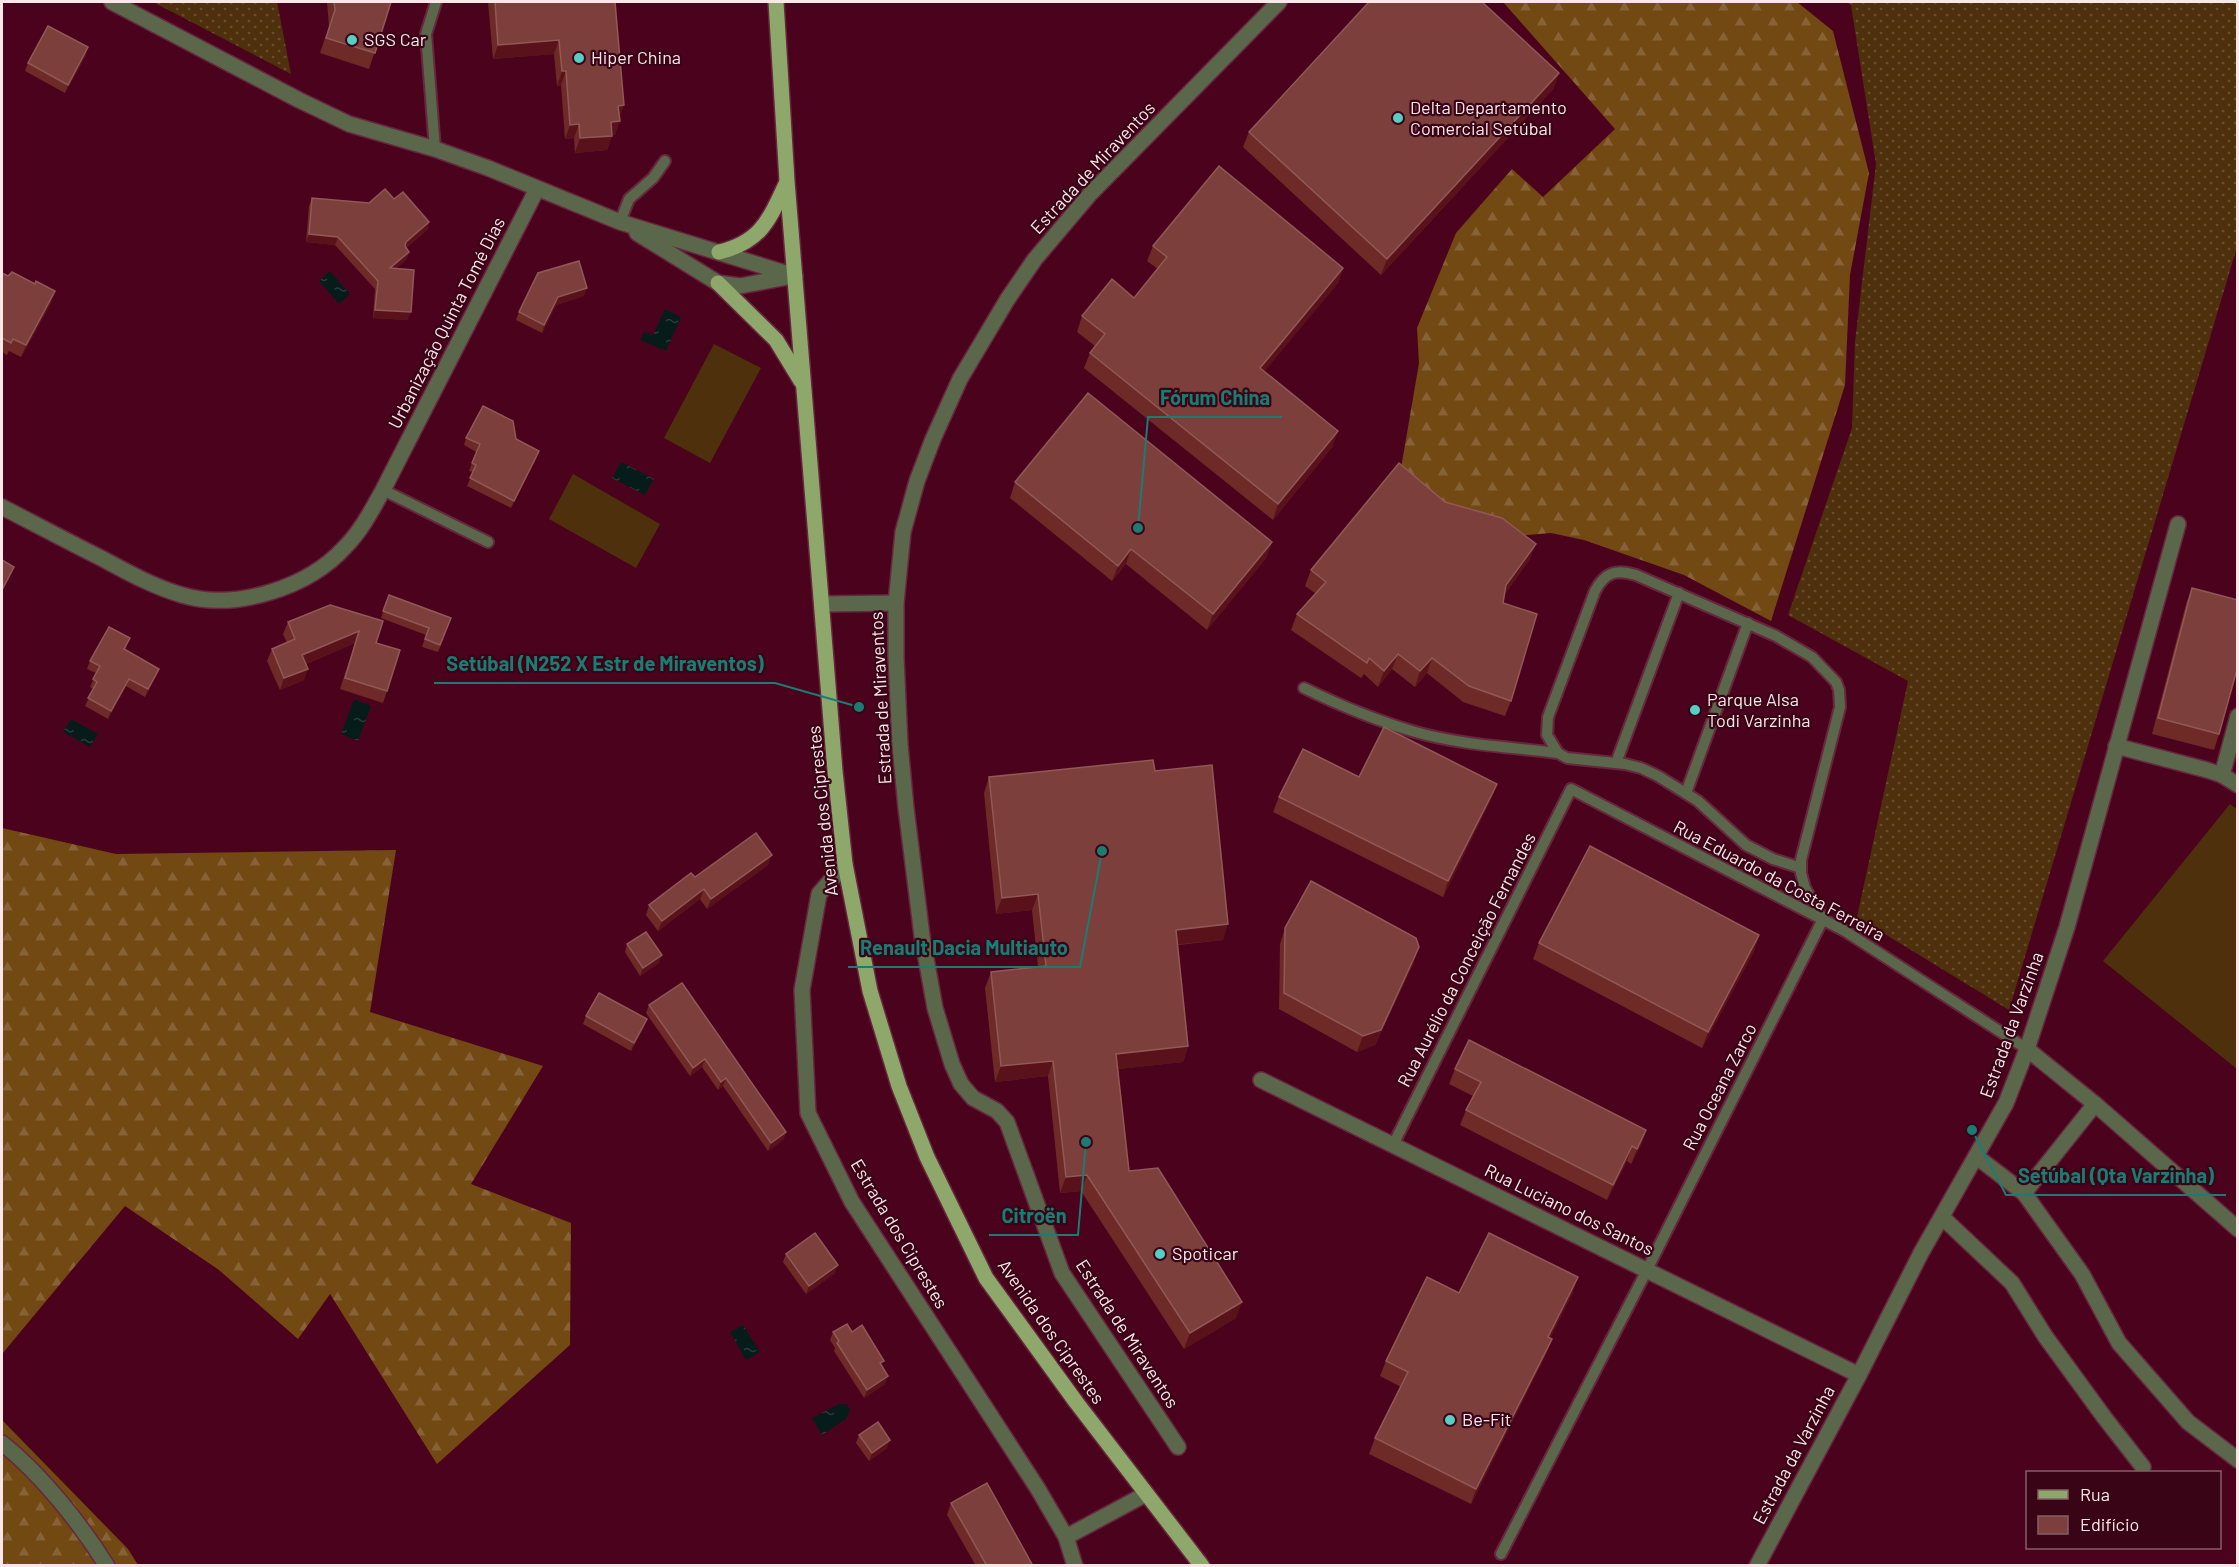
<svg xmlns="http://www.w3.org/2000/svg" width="2239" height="1567" viewBox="0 0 2239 1567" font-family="Barlow,sans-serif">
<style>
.grass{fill:url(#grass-dots)}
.forest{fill:url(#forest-firs)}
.pitch{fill:#4e300c}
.water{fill:url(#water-ripples)}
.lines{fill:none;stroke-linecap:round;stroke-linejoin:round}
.lane-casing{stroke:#67273e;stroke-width:14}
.street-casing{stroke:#67273e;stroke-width:18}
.primary-casing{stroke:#67273e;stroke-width:18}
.lane{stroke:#5a674a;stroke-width:10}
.street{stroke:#5a674a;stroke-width:15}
.primary{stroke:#8ea76b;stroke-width:15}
.wall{fill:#6e2a27}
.shaded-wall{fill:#59121a}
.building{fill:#7d3f3c;stroke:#905957;stroke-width:1.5}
.poi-dot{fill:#56cec3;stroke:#390416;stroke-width:2}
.labels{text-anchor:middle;stroke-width:4.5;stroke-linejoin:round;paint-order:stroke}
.poi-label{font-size:18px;fill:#fae7ea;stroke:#390416;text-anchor:start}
.street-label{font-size:18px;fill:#fae7ea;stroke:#390416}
.leader{fill:none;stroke:#1b7c74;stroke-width:2}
.callout-dot{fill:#1b7c74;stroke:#390416;stroke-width:2}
.callout-label{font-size:20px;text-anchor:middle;font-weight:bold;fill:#1b7c74;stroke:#390416;stroke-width:4.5;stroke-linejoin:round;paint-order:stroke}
</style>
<defs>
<pattern id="grass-dots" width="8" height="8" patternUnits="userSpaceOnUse" patternTransform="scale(1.5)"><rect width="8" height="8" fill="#4e300c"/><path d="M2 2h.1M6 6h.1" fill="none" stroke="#684e30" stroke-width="1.8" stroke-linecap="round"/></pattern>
<pattern id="forest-firs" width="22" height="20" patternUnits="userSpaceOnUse" patternTransform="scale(1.5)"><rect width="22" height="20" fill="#724813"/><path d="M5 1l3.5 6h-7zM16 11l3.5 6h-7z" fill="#876236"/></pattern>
<pattern id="water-ripples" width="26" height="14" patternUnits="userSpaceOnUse" patternTransform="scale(1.5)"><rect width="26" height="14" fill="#051c1a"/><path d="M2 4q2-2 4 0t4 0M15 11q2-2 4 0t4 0" fill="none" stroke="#2a3d3b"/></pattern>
</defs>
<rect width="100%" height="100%" fill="#4b031d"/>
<g class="grass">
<path d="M153,2H277L291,74Z"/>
<path d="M1847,2H2237V247L2009,1010L1857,917L1908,681L1788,615L1852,428L1855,342L1876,164L1851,5Z"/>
</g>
<g class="forest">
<path d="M1503,2H1797L1833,31L1869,173L1850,275L1845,385L1771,621L1684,575L1584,540L1551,533L1514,536L1438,505L1399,480L1419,363L1417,328L1456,233L1512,169L1543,197L1615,129Z"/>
<path d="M2,828L116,854L396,850L370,1012L543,1066L471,1184L571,1223L570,1345L437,1464L330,1294L298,1339L219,1270L125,1206L2,1354Z"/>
<path d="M2,1420L128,1549L138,1565H2Z"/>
</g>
<g class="pitch">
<path d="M714,344L761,368L710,463L664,438Z"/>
<path d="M573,474L660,524L636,568L549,519Z"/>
<path d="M2230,804L2238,810L2237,1069L2103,961Z"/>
</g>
<g class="water">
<path d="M330,271L350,294L339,304L319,281Z"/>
<path d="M665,309L681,317L666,351L640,340L644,332L653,335Z"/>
<path d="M621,462L654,479L645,495L612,478Z"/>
<path d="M354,699L371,706L358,741L341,734Z"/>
<path d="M71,719L98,734L90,747L63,732Z"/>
<path d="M743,1325L760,1352L746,1360L730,1332Z"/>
<path d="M839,1404H847L850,1410L846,1419L822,1435L812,1418Z"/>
</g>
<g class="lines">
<defs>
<g id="lane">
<path d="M435,149L426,34L436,2"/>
<path d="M620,222L629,199L653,178L665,161"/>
<path d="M383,490L488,542"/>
<path d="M1304,688C1339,705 1375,720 1412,731C1459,745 1510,747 1558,753"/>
<path d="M1616,763L1679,593"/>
<path d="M1686,793L1748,623"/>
<path d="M1393,1145L1571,789L1845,931L2027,1049"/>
<path d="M1501,1554L1647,1270L1823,919L1805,888L1801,873V860L1840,707L1839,690L1836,682L1812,657L1776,636L1636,575C1616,569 1605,572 1595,591L1548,717L1547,735L1558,753L1567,758L1625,764L1641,768L1658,776L1698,801L1746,845L1773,859L1801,868"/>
</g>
<g id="street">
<path d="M112,2L299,100L349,124L435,149L488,168L620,222L795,276"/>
<path d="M637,233L718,283L740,286L793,276"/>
<path d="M2,507C35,524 69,542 103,559C129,573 154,587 182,595C235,611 308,588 345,547C361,531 372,510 383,490L537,189"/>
<path d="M822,604L896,603"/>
<path d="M2116,746L2207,770L2222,775L2238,785"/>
<path d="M2222,775L2238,716"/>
<path d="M845,864L819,894L802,990L808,1113L852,1202L1038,1489L1066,1537L1075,1566"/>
<path d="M1261,1080L1859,1375"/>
<path d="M2095,1104L2238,1229"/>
<path d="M1977,1157L2024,1193L2095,1104L2027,1049"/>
<path d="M2024,1193L2082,1274L2119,1343L2188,1422L2238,1460"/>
<path d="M1942,1217L2012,1283L2045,1336L2104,1417L2143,1467"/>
<path d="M2,1443C41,1474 80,1523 107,1566"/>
<path d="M1178,1447L1062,1273L1007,1122L997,1111L973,1098L961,1084L952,1064L935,1008L922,936L906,808L900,745L896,657V603L903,532L917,481L933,439L960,379L1007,300L1035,259L1090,194L1279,2"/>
<path d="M1066,1537L1146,1494"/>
<path d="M1757,1566L1859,1375L1921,1253L2006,1103L2027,1049L2067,927L2178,524"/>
</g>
<g id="primary">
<path d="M776,2L787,181L835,771L845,864L870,991L899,1086L927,1157L986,1278L1076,1402L1202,1566"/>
<path d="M719,252C761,242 769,220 786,184"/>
<path d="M718,283L776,340L801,381"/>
</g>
</defs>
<use href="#lane" class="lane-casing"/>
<use href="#street" class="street-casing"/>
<use href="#primary" class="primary-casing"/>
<use href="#lane" class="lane"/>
<use href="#street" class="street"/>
<use href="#primary" class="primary"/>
</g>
<g class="wall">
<path d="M327,2H391L369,69L320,53L329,26Z"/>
<path d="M488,2H615L619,117L615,135H612L607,150L575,153L574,138L565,139L561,85L557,86L554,54L493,59Z"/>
<path d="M86,55L65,93L25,71L28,63Z"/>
<path d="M1559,73L1553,89L1381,275L1243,147L1249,132Z"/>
<path d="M312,198L369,203L394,199L429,222L427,230L406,248L409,252L406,260L396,268L408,320L373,318L375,289L335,245L306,242L309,206Z"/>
<path d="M1153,246L1343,268L1338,283L1264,371L1333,446L1273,520L1084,368L1090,353L1095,346L1077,332L1082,316L1134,298L1158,269L1147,261Z"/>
<path d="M2,273L51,303L21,357L9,351L7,355L2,352Z"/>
<path d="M584,296L556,305L542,333L516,320L519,312Z"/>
<path d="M466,438L516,439L536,459L511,508L467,486L473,472L469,471L476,452L464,445Z"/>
<path d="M1015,482L1272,542L1266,558L1207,630L1126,564L1112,581L1010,498Z"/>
<path d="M1445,502L1530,559L1504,595L1503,603L1511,701L1505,716L1463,702L1427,673L1415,687L1392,669L1378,687L1364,674L1361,678L1291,630L1297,614L1315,593L1305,586L1311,570Z"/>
<path d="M2192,588L2219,734L2214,750L2152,734L2186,604Z"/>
<path d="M389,595L451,618L438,652L422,647L426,635L381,618Z"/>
<path d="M288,622L376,643L387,691L383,703L340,689L355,643L306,664L304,680L280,690L267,661L272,649L287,643L283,634Z"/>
<path d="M127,646L125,650L159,669L156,676L145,697L126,686L108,719L85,706L93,689L90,687L96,673L87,669L90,661Z"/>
<path d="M1155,771L1223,940L1178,945L1188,1046L1183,1062L1118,1069L1129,1171L1236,1318L1184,1349L1081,1191L1060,1193L1048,1076L995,1082L985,988L991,972L1038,967L1032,910L996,914L984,793L989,777Z"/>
<path d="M1497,784L1491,799L1443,897L1273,812L1279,797Z"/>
<path d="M768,865L707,909L700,899L658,931L646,915L649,905L695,877Z"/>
<path d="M1285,928L1414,962L1375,1045L1357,1052L1279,1009L1280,944Z"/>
<path d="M1759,935L1754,951L1702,1048L1533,959L1539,943Z"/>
<path d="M627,944L659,963L640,976L625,952Z"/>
<path d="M649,1005L786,1132L783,1140L768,1151L723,1086L718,1090L702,1067L690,1076L646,1013Z"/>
<path d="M586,1016L644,1027L631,1051L583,1024Z"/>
<path d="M1455,1069L1646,1130L1641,1145L1631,1164L1627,1161L1607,1200L1460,1125L1466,1110L1473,1096L1449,1084Z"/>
<path d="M786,1254L835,1273L806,1294L783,1262Z"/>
<path d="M1573,1292L1550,1338L1552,1339L1546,1354L1471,1504L1369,1454L1375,1438L1401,1387L1380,1376L1386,1361L1459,1293Z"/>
<path d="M833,1332H852L882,1367L885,1384L864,1398L834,1351L835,1348L830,1340Z"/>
<path d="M859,1435L887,1448L869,1461L856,1443Z"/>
<path d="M951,1503L1033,1566H976L947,1515Z"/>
</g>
<g class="shaded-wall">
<path d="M559,40L554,54L493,59L498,45Z"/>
<path d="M88,47L86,55L65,93L68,85Z"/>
<path d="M562,71H566L561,85L557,86Z"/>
<path d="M1559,73L1553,89L1381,275L1387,259Z"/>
<path d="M624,105L619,119L618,106Z"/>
<path d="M620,121L615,135L606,136L611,122Z"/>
<path d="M579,124L574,138L565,139L570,125Z"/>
<path d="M612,136L607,150L575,153L580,138Z"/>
<path d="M429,222L427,230L403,250L406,242Z"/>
<path d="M309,234L338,237L335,245L306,242Z"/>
<path d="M409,252L406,260L387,276L390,268Z"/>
<path d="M1343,268L1338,283L1255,383L1260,368Z"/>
<path d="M587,288L584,296L556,305L542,333L544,325L558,297Z"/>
<path d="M55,291L51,303L21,357L26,345Z"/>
<path d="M375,310L411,312L408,320L373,318Z"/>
<path d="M1338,431L1333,446L1273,520L1278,504Z"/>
<path d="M539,451L536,459L511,508L514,501Z"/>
<path d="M1272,542L1266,558L1207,630L1213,614Z"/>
<path d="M1536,544L1530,559L1500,600L1506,585Z"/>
<path d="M1131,549L1126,564L1112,581L1118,566Z"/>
<path d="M14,567L11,574L2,593V590Z"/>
<path d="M359,631L355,643L298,667L302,655Z"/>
<path d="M1398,654L1392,669L1378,687L1384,671Z"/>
<path d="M1432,658L1427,673L1415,687L1420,671Z"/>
<path d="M159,669L156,676L145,697L148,689Z"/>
<path d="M308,669L304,680L280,690L284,678Z"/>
<path d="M129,679L126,686L108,719L111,711Z"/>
<path d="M1497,784L1491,799L1443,897L1448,881Z"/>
<path d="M772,855L768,865L707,909L711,899Z"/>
<path d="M704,889L700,899L658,931L662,921Z"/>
<path d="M1038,894L1032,910L996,914L1002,898Z"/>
<path d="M1228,924L1223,940L1170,945L1176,930Z"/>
<path d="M1759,935L1754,951L1702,1048L1708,1032Z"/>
<path d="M1419,947L1414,962L1375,1045L1357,1052L1363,1036Z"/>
<path d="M662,955L659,963L640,976L643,968Z"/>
<path d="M647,1019L644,1027L631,1051L634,1043Z"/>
<path d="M1188,1046L1183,1062L1110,1070L1116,1054Z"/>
<path d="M705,1059L702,1067L690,1076L693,1068Z"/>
<path d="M1053,1061L1048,1076L995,1082L1001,1066Z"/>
<path d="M726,1078L723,1086L718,1090L721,1082Z"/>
<path d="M1646,1130L1641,1145L1631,1164L1637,1149Z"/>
<path d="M786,1132L783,1140L768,1151L771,1143Z"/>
<path d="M1632,1146L1627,1161L1607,1200L1613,1185Z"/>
<path d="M1087,1175L1081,1191L1060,1193L1066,1177Z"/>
<path d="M838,1265L835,1273L806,1294L809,1286Z"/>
<path d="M1578,1277L1573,1292L1543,1352L1548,1337Z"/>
<path d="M1242,1302L1236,1318L1184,1349L1190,1333Z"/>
<path d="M1552,1339L1546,1354L1471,1504L1476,1489Z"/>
<path d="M888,1376L885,1384L864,1398L867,1390Z"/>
<path d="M890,1440L887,1448L869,1461L872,1453Z"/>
</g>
<g class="building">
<path d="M334,2H391L375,53L326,38L335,10Z"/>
<path d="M495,2H615L624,105L618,106L620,121L611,122L612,136L580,138L579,124L570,125L566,71H562L559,40L498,45Z"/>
<path d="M1369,2H1482L1559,73L1387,259L1249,132Z"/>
<path d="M48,26L88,47L68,85L28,63Z"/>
<path d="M1219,166L1343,268L1260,368L1338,431L1278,504L1090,353L1105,334L1082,316L1112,279L1134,298L1167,257L1153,246Z"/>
<path d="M385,189L394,199L403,192L429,222L406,242L405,246L409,252L390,268L414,270L411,312L375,310L378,281L338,237L309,234L312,198L369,203Z"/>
<path d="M579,261L587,288L558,297L544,325L519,312L538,273Z"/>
<path d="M12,272L35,284L36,281L55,291L26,345L13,339L11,343L2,338V273L8,276Z"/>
<path d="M1088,393L1272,542L1213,614L1131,549L1118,566L1015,482Z"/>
<path d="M483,406L513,421L516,439L539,451L514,501L470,478L476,465L472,463L480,444L466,438Z"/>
<path d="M1399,463L1445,502L1502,518L1536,544L1506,585L1503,603L1537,614L1511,701L1469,686L1432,658L1420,671L1398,654L1384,671L1369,658L1367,663L1297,614L1326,582L1311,570Z"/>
<path d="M2,560L14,567L2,590Z"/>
<path d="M2192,588L2238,600V666L2219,734L2158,718Z"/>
<path d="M389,595L451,618L440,645L425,639L429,628L383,611Z"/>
<path d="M330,605L383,621L376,643L400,650L387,691L345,678L359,631L302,655L308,669L284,678L272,649L295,639L288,622Z"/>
<path d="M109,627L130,638L124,649L159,669L148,689L129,679L111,711L88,698L97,682L93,679L100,666L90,661Z"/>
<path d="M1384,727L1497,784L1448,881L1279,797L1303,749L1359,777Z"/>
<path d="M1153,760L1155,771L1212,765L1228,924L1176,930L1188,1046L1116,1054L1129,1171L1158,1168L1242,1302L1190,1333L1087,1175L1066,1177L1053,1061L1001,1066L991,972L1046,966L1038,894L1002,898L989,777Z"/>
<path d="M756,833L772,855L711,899L704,889L662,921L649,905L691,873L695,877Z"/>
<path d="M1590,846L1759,935L1708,1032L1539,943Z"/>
<path d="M1311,881L1416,938L1419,947L1381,1030L1363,1036L1284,993L1285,928Z"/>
<path d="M646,932L662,955L643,968L627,944Z"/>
<path d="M682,983L786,1132L771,1143L726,1078L721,1082L705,1059L693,1068L649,1005Z"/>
<path d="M599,993L647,1019L634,1043L586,1016Z"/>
<path d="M1469,1040L1646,1130L1637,1149L1632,1146L1613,1185L1466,1110L1481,1082L1455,1069Z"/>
<path d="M815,1233L838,1265L809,1286L786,1254Z"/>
<path d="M1489,1233L1578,1277L1548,1337L1552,1339L1476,1489L1375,1438L1408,1372L1386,1361L1427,1277L1459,1293Z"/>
<path d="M847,1324L852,1332L862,1325L884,1361L880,1363L888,1376L867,1390L837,1343L839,1341L833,1332Z"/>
<path d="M878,1422L890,1440L872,1453L859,1435Z"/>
<path d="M987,1483L1033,1566H987L951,1503Z"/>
</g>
<g class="poi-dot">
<circle cx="352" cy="40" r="6"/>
<circle cx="579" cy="58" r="6"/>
<circle cx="1398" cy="118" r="6"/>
<circle cx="1695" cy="710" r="6"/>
<circle cx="1160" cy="1254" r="6"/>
<circle cx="1450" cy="1420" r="6"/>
</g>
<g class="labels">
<g class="poi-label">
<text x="364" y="46">SGS Car</text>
<text x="591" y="64">Hiper China</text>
<text x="1410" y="114">Delta Departamento<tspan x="1410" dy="21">Comercial Setúbal</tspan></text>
<text x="1707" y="706">Parque Alsa<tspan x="1707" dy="21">Todi Varzinha</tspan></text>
<text x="1172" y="1260">Spoticar</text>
<text x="1462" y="1426">Be-Fit</text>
</g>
<g class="street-label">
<text transform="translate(1093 168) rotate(-47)" y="6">Estrada de Miraventos</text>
<text transform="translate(447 323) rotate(-63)" y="6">Urbanização Quinta Tomé Dias</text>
<text transform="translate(881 698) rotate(-93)" y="6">Estrada de Miraventos</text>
<text transform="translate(823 811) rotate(-96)" y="6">Avenida dos Ciprestes</text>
<text transform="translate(1779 881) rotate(28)" y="6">Rua Eduardo da Costa Ferreira</text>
<text transform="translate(1467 960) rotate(-63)" y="6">Rua Aurélio da Conceição Fernandes</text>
<text transform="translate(2012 1025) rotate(-70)" y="6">Estrada da Varzinha</text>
<text transform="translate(1720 1087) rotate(-63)" y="6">Rua Oceana Zarco</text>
<text transform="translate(1569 1210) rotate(26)" y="6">Rua Luciano dos Santos</text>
<text transform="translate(899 1234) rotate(59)" y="6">Estrada dos Ciprestes</text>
<text transform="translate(1051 1332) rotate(55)" y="6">Avenida dos Ciprestes</text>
<text transform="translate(1127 1334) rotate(57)" y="6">Estrada de Miraventos</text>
<text transform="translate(1794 1455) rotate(-62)" y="6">Estrada da Varzinha</text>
</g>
</g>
<path class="leader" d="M1138 528L1148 417H1282M859 707L775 683H434M1102 851L1080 967H848M1972 1130L2006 1195H2226M1086 1142L1078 1235H989"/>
<g class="callout-dot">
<circle cx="1138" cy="528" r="6"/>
<circle cx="859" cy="707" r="6"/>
<circle cx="1102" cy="851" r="6"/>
<circle cx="1972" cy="1130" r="6"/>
<circle cx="1086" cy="1142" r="6"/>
</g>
<g class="callout-label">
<text x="1215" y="405">Fórum China</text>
<text x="605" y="671">Setúbal (N252 X Estr de Miraventos)</text>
<text x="964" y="955">Renault Dacia Multiauto</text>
<text x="2116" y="1183">Setúbal (Qta Varzinha)</text>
<text x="1034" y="1223">Citroën</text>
</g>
<rect width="2239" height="1567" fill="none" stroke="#fae7ea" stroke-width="6"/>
<rect x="2026" y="1471" width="195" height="78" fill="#390416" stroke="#865f6b" stroke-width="1.5"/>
<rect x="2038" y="1490" width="30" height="9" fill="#8ea76b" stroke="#865f6b" stroke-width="1.5"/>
<text x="2080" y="1501" font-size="18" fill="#fae7ea">Rua</text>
<rect x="2038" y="1516" width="30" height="18" fill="#7d3f3c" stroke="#865f6b" stroke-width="1.5"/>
<text x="2080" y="1531" font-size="18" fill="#fae7ea">Edifício</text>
</svg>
